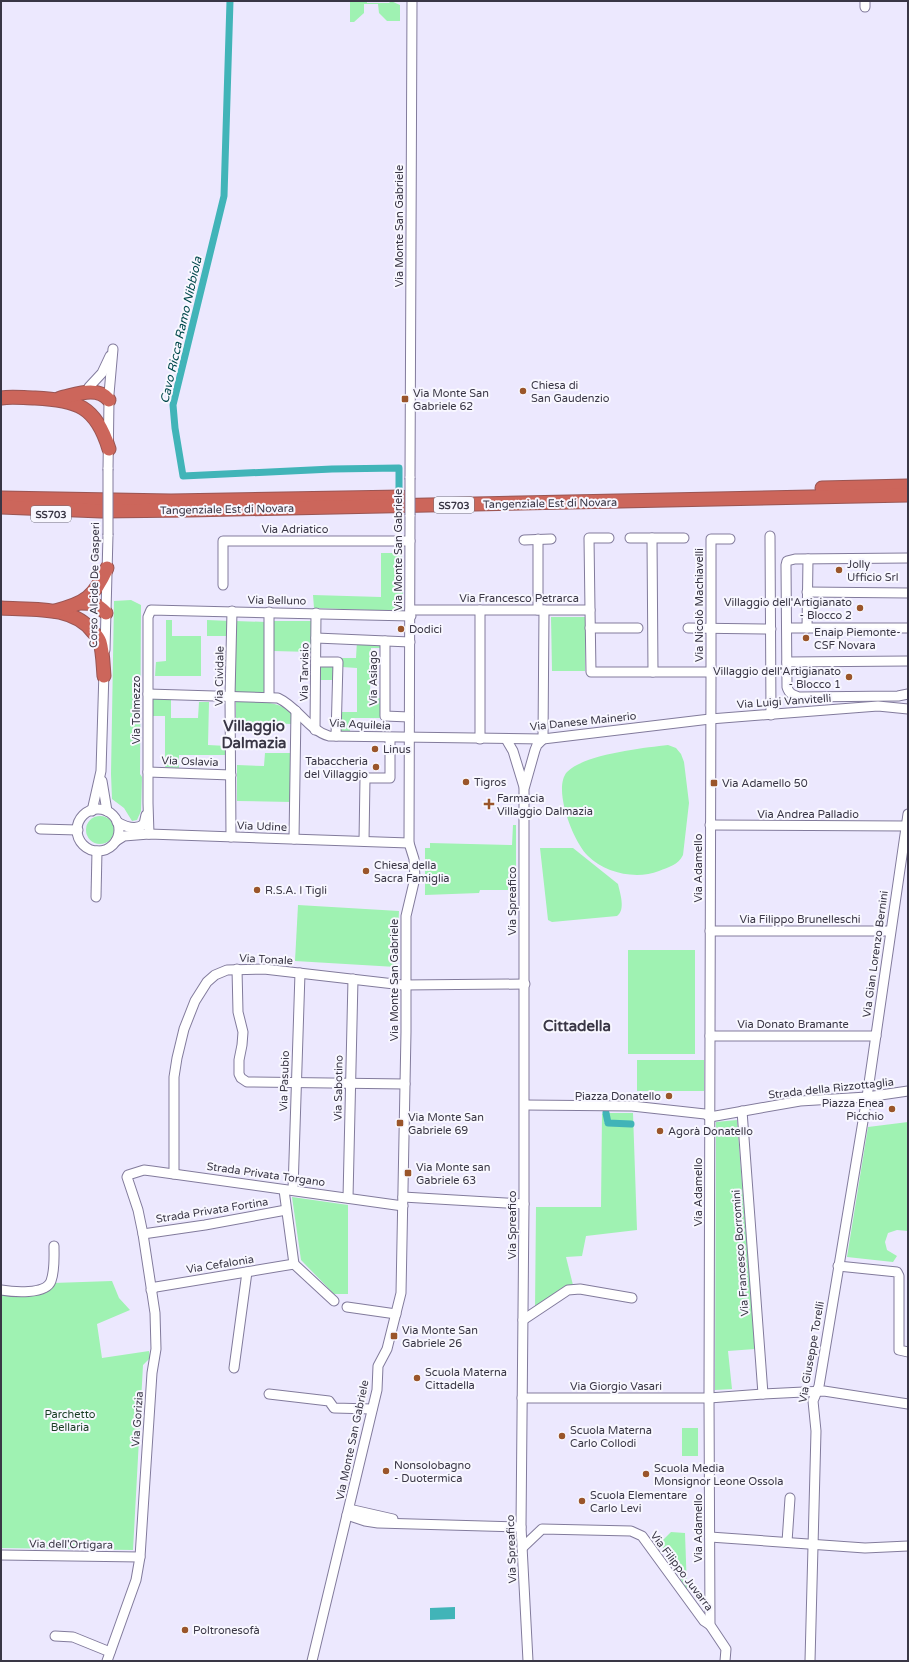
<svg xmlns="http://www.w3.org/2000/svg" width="909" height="1662" viewBox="0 0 909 1662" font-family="'Varela Round',sans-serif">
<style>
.green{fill:#9ff2b2}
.water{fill:#41b4b8}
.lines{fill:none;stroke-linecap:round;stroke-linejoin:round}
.canal{stroke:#41b4b8;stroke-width:7}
.minor-casing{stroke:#827b9c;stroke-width:11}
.highway-casing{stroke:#995553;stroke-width:15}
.minor{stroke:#fff;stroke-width:9}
.highway{stroke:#cc665b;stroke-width:13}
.minor-bridge-casing{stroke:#827b9c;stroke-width:11;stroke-linecap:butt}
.minor-bridge{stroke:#fff;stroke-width:9}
.poi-dot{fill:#9a552a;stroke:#f8f7ff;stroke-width:1.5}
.labels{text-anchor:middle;stroke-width:4;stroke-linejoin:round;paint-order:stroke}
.shield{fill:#f8f7ff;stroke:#72707d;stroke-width:1}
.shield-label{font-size:10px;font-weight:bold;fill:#393645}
.street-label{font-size:11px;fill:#393645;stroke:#f8f7ff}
.poi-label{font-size:11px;fill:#393645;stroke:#f8f7ff;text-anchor:start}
.park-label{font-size:11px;fill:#183c22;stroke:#f8f7ff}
.water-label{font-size:12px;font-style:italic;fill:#00484b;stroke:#f8f7ff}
.district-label{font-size:15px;font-weight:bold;fill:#393645;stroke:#f8f7ff}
</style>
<rect width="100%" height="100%" fill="#ece8fe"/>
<g class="green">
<path d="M350,1H367V3H389L391,1L400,5V21H387L379,13L378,4H364V13L354,22H350Z"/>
<path d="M381,553H402L403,609L401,611L314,608L313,595L381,597Z"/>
<path d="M131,600L141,605L140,774L142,777L141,811L137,820L132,821L124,808L112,799L111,774L114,601Z"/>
<path d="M551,617H585V671H552Z"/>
<path d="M166,620H172V636H201V676H155L156,662L166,661Z"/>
<path d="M207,620L230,621V636H207Z"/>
<path d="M235,621L266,622L264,694L234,693Z"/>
<path d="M273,621H312V652L273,651Z"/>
<path d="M357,641L383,642V648H371L370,698H383V718H351L350,731H340V712H357V668L342,667V658H356Z"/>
<path d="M318,664L335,665V680H318Z"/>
<path d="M153,699H171V718H198L199,702H209L208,745L227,746V755H179V768L165,767V716H153Z"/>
<path d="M236,701C255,702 278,699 292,714V724L236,722Z"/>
<path d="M668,745L676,748L681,754L684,762L689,803L683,855C678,865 669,867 659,871C636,880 605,873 588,856C574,843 552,789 567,772C585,754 643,748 668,745Z"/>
<path d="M265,753H291V802L237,801V765L264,766Z"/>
<circle cx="100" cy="830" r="14"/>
<path d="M513,825H516V890H480L479,893L425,895V848H430V843L512,845Z"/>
<path d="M540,848H573L618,884C620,893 626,910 617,916L552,922L548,920Z"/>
<path d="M298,905L399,911L396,967L295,961Z"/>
<rect x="628" y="950" width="67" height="104"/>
<rect x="637" y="1060" width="67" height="31"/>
<path d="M604,1113V1122L606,1125L624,1127V1121L610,1122L609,1113H633L637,1230L586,1236L582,1256L566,1257L573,1285L560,1289L535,1310L536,1207H601L602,1114Z"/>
<path d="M737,1120L755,1349L728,1351L732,1389L715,1390L716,1122Z"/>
<path d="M908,1122V1231L897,1230L888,1233L885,1242L887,1250L897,1256L893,1262L847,1257L868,1127Z"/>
<path d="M292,1197L348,1205V1294H334L301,1260Z"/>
<path d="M112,1281L119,1298L130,1310L97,1324L102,1358L149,1351L150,1358L143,1365L133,1550L1,1548V1293L53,1283Z"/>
<rect x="682" y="1428" width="16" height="28"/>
<path d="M671,1532L685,1533L687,1590L660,1543Z"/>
</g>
<path class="water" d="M455,1607V1619L430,1620V1608Z"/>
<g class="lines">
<g class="canal">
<path d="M230,1L224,196L173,405L175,428L183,476L332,469L399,468V514"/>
<path d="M606,1113L608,1123L631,1124"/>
</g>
<defs>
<g id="minor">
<path d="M865,1V7"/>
<path d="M89,387L102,373L110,356"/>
<path d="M109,394L113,349"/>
<path d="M108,469L109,400"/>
<path d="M410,478L412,1"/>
<path d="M770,536L771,715"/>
<path d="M630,538H684"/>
<path d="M652,538L653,672"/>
<path d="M538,539V610"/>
<path d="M524,540L551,539"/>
<path d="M908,558L795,559L787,561L786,565L787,687C789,694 793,695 799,697L898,696L908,694"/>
<path d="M223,585V541H410"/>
<path d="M807,592L908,593"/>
<path d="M410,610H590L591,672H711L709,1398L710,1625L726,1649L725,1661"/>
<path d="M480,610V739"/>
<path d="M590,610L589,538H609"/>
<path d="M590,628H638"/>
<path d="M688,628L771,629"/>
<path d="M787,628H908"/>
<path d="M807,628L808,559"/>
<path d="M316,638L410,642"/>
<path d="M385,641V716L409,717"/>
<path d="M105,650L108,535"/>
<path d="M316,662H338L336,736"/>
<path d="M787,662L908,661"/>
<path d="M711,672V539H730"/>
<path d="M148,694L278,698C298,707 308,730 329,736L543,739L710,719L878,706L908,709"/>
<path d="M269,697V612"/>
<path d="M315,730L316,613"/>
<path d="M506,739L513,751L524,787"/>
<path d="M543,739L544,610"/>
<path d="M148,772L231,775"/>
<path d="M102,781L107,811"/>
<circle cx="98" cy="830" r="21"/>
<path d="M92,811L101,771L104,671"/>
<path d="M117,822C126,827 136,831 144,824L146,815"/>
<path d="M710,825L906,826"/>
<path d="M40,829L78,830"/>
<path d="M149,834L148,803V617L151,610L411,616"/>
<path d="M231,837L230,696L232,611"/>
<path d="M294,839L296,711"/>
<path d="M116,841L124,836L149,834L409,843"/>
<path d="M364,841L365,778H390V738"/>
<path d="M96,897L97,851"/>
<path d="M710,931H890"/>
<path d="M237,969L238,1012L243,1032L242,1045L239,1060V1074L241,1078L247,1082L405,1084"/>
<path d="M710,1036H876"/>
<path d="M525,1105L632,1106L705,1114L710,1117"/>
<path d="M742,1111L763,1394"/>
<path d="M710,1117L800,1101L867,1097L908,1091"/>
<path d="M174,1174V1077L177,1058L184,1029L195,1001L207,982L215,975L227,970L264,969L403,985L525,984"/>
<path d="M293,1190L300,973"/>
<path d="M403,1197L524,1204"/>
<path d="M348,1198L353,979"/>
<path d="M143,1234L205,1225L286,1210"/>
<path d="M294,1264L334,1301"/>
<path d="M838,1266L897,1272L899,1276V1350L908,1352"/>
<path d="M1,1290C13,1292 46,1295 51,1281C55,1270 54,1257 54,1246"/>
<path d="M151,1290L156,1287L294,1264L284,1190"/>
<path d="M347,1307L396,1314"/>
<path d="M523,1320L568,1290L580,1289L632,1298"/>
<path d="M234,1368L247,1272"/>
<path d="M269,1394L329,1401L334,1408L372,1409"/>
<path d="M522,1398H709L763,1394L824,1391L908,1404"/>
<path d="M349,1509L393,1519"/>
<path d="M347,1515L365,1521L378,1523L521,1527"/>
<path d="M710,1537L865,1548L908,1546"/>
<path d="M787,1542L790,1498"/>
<path d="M522,1548L542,1529L631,1531L642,1536L704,1621L710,1625"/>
<path d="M1,1555L140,1557"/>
<path d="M55,1636L73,1637L110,1652"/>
<path d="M107,1661L136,1580L140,1557L152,1373L156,1349L155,1313L143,1234L138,1210L127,1177L128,1175L144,1170L152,1171L403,1206"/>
<path d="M312,1661L377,1390L378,1366L387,1349L401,1293L406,1032V916L415,878L414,859L409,843L410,515"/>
<path d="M528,1661L521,1527L524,1204V789L535,750L537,745L543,739"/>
<path d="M810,1661L816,1431L813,1401L819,1386L867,1097L908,814"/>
</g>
<g id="highway">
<path d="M1,398C12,396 24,398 35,398C77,400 96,406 109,449"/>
<path d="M60,398C75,395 97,385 109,400"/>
<path d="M822,488L908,486"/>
<path d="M1,498L171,501L402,497"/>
<path d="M1,507L101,511L189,510L908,495"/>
<path d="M80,603C93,603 97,604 106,613"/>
<path d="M1,608C31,610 73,605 93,632C96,635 99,639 100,642C103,652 103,665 104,676"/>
<path d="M55,611C86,603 94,597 107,568"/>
</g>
</defs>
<use href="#minor" class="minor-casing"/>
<use href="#highway" class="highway-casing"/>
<use href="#minor" class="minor"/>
<use href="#highway" class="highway"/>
<defs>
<g id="minor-bridge">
<path d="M410,515V478"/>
<path d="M108,535V469"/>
</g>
</defs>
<use href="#minor-bridge" class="minor-bridge-casing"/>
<use href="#minor-bridge" class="minor-bridge"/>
</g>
<g class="poi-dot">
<circle cx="523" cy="391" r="4"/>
<rect x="401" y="395" width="8" height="8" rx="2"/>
<circle cx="839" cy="570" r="4"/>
<circle cx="860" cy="608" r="4"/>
<circle cx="401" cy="629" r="4"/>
<circle cx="806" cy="638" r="4"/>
<circle cx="849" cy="677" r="4"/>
<circle cx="375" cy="749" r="4"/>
<circle cx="376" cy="767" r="4"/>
<circle cx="466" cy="782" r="4"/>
<rect x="710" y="779" width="8" height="8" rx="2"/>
<path d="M487 798h4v4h4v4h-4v4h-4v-4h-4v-4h4z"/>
<circle cx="366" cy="871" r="4"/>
<circle cx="257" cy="890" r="4"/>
<circle cx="669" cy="1096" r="4"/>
<circle cx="892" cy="1109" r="4"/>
<rect x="396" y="1119" width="8" height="8" rx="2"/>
<circle cx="660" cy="1131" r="4"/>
<rect x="404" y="1169" width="8" height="8" rx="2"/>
<rect x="390" y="1332" width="8" height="8" rx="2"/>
<circle cx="417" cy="1378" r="4"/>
<circle cx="562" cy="1436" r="4"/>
<circle cx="386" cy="1471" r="4"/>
<circle cx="646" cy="1474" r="4"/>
<circle cx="582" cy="1501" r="4"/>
<circle cx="185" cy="1630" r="4"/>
</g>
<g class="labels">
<g class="shield">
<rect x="434" y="497" width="40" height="16" rx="3"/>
<rect x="31" y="506" width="40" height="16" rx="3"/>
</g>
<g class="shield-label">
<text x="454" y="509">SS703</text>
<text x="51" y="518">SS703</text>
</g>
<g class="street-label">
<text transform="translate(399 226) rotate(-90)" y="4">Via Monte San Gabriele</text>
<text transform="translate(550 503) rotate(-1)" y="4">Tangenziale Est di Novara</text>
<text transform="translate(227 509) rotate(-1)" y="4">Tangenziale Est di Novara</text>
<text x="295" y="533">Via Adriatico</text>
<text transform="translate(398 550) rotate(-90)" y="4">Via Monte San Gabriele</text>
<text transform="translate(94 585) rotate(-89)" y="4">Corso Alcide De Gasperi</text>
<text x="519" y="602">Via Francesco Petrarca</text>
<text transform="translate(277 600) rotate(1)" y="4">Via Belluno</text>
<text transform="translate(699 605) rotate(-90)" y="4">Via Nicolò Machiavelli</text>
<text transform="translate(304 672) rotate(-89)" y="4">Via Tarvisio</text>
<text transform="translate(219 676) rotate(-89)" y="4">Via Cividale</text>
<text transform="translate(373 678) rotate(-90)" y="4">Via Asiago</text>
<text transform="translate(784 701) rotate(-4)" y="4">Via Luigi Vanvitelli</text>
<text transform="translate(136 710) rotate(-90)" y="4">Via Tolmezzo</text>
<text transform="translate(583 721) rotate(-6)" y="4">Via Danese Mainerio</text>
<text transform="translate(360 724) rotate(3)" y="4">Via Aquileia</text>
<text transform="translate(190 761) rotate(2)" y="4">Via Oslavia</text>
<text x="808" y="818">Via Andrea Palladio</text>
<text transform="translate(262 826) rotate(2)" y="4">Via Udine</text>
<text transform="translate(698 868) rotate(-90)" y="4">Via Adamello</text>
<text transform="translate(512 901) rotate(-90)" y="4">Via Spreafico</text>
<text x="800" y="923">Via Filippo Brunelleschi</text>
<text transform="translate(875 954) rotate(-82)" y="4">Via Gian Lorenzo Bernini</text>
<text transform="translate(266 959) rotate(3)" y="4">Via Tonale</text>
<text transform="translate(394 980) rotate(-90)" y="4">Via Monte San Gabriele</text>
<text x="793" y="1028">Via Donato Bramante</text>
<text transform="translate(284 1081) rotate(-88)" y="4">Via Pasubio</text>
<text transform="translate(338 1088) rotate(-89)" y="4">Via Sabotino</text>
<text transform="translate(831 1088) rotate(-6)" y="4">Strada della Rizzottaglia</text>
<text transform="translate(266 1174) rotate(8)" y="4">Strada Privata Torgano</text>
<text transform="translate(698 1192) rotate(-90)" y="4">Via Adamello</text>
<text transform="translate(212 1210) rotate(-9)" y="4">Strada Privata Fortina</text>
<text transform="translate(512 1225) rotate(-90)" y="4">Via Spreafico</text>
<text transform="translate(740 1253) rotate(-94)" y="4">Via Francesco Borromini</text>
<text transform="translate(220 1264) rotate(-9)" y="4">Via Cefalonia</text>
<text transform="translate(811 1352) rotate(-80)" y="4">Via Giuseppe Torelli</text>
<text x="616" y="1390">Via Giorgio Vasari</text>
<text transform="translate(137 1419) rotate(-86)" y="4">Via Gorizia</text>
<text transform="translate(352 1440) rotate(-78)" y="4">Via Monte San Gabriele</text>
<text transform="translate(698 1528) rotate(-90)" y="4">Via Adamello</text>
<text transform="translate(71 1544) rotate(1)" y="4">Via dell'Ortigara</text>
<text transform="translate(511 1549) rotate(-92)" y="4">Via Spreafico</text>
<text transform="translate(682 1571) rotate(53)" y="4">Via Filippo Juvarra</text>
</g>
<g class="poi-label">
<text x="531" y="389">Chiesa di<tspan x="531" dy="13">San Gaudenzio</tspan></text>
<text x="413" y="397">Via Monte San<tspan x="413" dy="13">Gabriele 62</tspan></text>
<text x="847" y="568">Jolly<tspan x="847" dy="13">Ufficio Srl</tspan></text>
<text x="852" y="606" text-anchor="end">Villaggio dell'Artigianato<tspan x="852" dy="13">- Blocco 2</tspan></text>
<text x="409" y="633">Dodici</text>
<text x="814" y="636">Enaip Piemonte-<tspan x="814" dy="13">CSF Novara</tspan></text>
<text x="841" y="675" text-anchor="end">Villaggio dell'Artigianato<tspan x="841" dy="13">- Blocco 1</tspan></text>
<text x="383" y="753">Linus</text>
<text x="368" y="765" text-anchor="end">Tabaccheria<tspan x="368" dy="13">del Villaggio</tspan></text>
<text x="474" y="786">Tigros</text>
<text x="722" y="787">Via Adamello 50</text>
<text x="497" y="802">Farmacia<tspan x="497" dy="13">Villaggio Dalmazia</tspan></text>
<text x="374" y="869">Chiesa della<tspan x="374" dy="13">Sacra Famiglia</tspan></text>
<text x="265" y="894">R.S.A. I Tigli</text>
<text x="661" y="1100" text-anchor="end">Piazza Donatello</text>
<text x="884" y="1107" text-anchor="end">Piazza Enea<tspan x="884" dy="13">Picchio</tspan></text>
<text x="408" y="1121">Via Monte San<tspan x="408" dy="13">Gabriele 69</tspan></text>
<text x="668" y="1135">Agorà Donatello</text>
<text x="416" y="1171">Via Monte san<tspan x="416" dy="13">Gabriele 63</tspan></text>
<text x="402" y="1334">Via Monte San<tspan x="402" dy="13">Gabriele 26</tspan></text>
<text x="425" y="1376">Scuola Materna<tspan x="425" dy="13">Cittadella</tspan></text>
<text x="570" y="1434">Scuola Materna<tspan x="570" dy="13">Carlo Collodi</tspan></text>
<text x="394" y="1469">Nonsolobagno<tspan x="394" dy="13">- Duotermica</tspan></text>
<text x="654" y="1472">Scuola Media<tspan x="654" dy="13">Monsignor Leone Ossola</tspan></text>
<text x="590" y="1499">Scuola Elementare<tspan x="590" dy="13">Carlo Levi</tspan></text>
<text x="193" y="1634">Poltronesofà</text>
</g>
<g class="park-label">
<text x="70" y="1418">Parchetto<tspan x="70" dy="13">Bellaria</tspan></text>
</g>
<g class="water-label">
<text transform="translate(181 330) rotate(-77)" y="4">Cavo Ricca Ramo Nibbiola</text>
</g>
<g class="district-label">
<text x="254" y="731">Villaggio<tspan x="254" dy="17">Dalmazia</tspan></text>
<text x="577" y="1031">Cittadella</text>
</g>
</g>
<rect width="909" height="1662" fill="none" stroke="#393645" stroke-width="4"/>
</svg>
